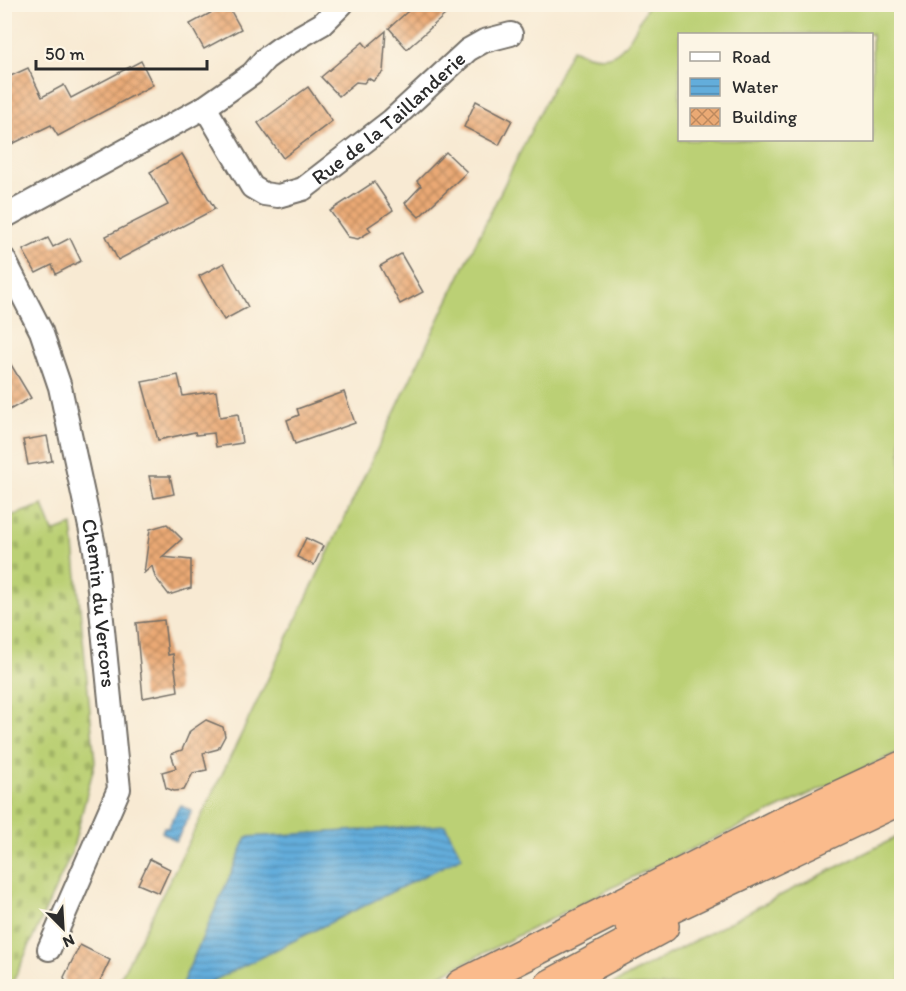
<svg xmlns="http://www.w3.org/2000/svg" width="906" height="991" viewBox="0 0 906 991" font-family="Itim,sans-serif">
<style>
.grass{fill:#bbd074;stroke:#737e50;stroke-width:1.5;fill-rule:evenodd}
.cemetery{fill:url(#cemetery-stones);stroke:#737e50;stroke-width:1.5}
.water{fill:url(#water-rules);stroke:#476c83;stroke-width:1.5}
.building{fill:url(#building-cross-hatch)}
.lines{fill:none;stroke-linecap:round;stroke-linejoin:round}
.street-casing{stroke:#736e66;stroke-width:26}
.highway-casing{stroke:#736e66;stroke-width:36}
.street{stroke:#fff;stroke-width:22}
.highway{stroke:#fabb8c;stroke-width:33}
.labels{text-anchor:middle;stroke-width:5;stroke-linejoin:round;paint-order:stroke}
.street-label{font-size:21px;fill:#2b2b2b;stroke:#fcf5e5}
</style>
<defs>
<pattern id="cemetery-stones" width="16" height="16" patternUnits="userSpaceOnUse" patternTransform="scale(1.5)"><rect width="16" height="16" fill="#bbd074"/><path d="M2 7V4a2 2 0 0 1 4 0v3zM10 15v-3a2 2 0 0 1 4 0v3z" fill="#a1b365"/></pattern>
<pattern id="water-rules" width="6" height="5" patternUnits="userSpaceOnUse" patternTransform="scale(1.5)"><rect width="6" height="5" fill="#63addb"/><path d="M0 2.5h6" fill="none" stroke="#528db2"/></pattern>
<pattern id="building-cross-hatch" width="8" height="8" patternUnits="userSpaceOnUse" patternTransform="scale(1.5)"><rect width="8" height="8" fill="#eaa974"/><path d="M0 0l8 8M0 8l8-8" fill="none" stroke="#be8a5f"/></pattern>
</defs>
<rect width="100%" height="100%" fill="#fcf5e5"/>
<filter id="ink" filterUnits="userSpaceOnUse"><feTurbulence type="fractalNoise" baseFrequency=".0167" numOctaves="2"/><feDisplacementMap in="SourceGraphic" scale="12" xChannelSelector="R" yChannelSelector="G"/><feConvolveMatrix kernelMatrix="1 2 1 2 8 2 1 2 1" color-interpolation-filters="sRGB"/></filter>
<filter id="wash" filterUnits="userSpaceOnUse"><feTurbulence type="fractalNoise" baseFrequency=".008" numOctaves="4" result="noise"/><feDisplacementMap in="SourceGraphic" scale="24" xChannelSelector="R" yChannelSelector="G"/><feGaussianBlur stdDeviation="1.35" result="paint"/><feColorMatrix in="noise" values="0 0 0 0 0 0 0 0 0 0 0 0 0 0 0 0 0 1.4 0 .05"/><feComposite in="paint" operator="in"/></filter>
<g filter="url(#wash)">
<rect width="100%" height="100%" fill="#f8ead3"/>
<g class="grass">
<path d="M648,5H901V751L647,870L419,986H116C275,678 414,359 572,49C620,72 628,42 648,5ZM680,34H872V140H680Z"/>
<path d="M901,835V986H609L781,895Z"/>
</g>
<path class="cemetery" d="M43,505L53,532L72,525L95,762L72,852L11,986H5V518Z"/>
<g class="water">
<path d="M180,805L192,811L176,841L162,832L164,827L168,828Z"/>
<path d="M445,825L462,857L203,986H181L247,837Z"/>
</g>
<g id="blocks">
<g class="building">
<path d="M227,4L241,29L204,49L190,24Z"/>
<path d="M416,4H435L445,15L407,49L389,28Z"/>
<path d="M386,31L383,72L373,81L368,78L364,83L356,82L339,96L321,77L363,42L367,47Z"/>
<path d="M141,61L153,85L58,136L51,125L4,148V79L28,68L42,97L64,85L71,98Z"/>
<path d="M308,87L332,121L283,158L258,123Z"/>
<path d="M476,101L512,120L499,145L464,127Z"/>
<path d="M446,152L467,172L419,217L405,203L421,186L417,181Z"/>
<path d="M182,154L215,209L118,260L106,236L168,205L150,172Z"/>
<path d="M374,182L393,210L368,227L371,231L358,239L348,237L330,211Z"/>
<path d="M48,238L53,247L70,238L81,261L56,274L52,265L36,273L23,250Z"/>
<path d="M401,254L423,292L400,304L380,266Z"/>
<path d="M224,263L248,307L224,320L199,276Z"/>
<path d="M4,353L31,398L4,413Z"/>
<path d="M178,375L183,396L216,391L220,417L238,414L242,443L216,447L214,433L196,435L195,432L158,440L142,382Z"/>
<path d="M344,392L355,423L295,444L287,420L299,415L297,409Z"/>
<path d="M47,436L52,461L28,465L23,440Z"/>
<path d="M149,476H170L174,494L154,498Z"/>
<path d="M167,524L182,539L162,557L191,560V588L169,595L155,577L152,566L144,573L150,529Z"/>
<path d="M306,538L323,546L314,565L297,557Z"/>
<path d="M164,620L168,655L173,654L178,691L143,698L136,623Z"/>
<path d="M206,720L223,727L225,736L218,749L203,753L207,770L193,773L184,790L174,791L166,788L162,772L176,768L171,754L182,750L190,731Z"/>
<path d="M150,859L170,869L159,893L138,884Z"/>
<path d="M80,945L110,960L97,987H67L64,977Z"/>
</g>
</g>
</g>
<g filter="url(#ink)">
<use href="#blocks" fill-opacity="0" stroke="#736e66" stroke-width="1.5"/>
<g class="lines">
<defs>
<g id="street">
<path id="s1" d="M205,107L252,187L264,194L278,196L303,189L391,121L468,50L484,41L511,34"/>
<path d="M4,217L205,107L252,74L265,59L280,48L322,24L342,4"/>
<path id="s2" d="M4,259L41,331L60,387L95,550L119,789L49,949"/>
</g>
<g id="highway">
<path d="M632,925L902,797"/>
<path d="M462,986L784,823L902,768"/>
<path d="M551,986L662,926"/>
</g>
</defs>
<use href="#street" class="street-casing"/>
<use href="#highway" class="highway-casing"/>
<use href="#street" class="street"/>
<use href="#highway" class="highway"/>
</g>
</g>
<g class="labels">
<g class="street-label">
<text dy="7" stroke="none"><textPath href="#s1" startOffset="258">Rue de la Taillanderie</textPath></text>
<text dy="7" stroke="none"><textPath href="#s2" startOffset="360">Chemin du Vercors</textPath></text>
</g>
</g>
<rect width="906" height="991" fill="none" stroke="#fcf5e5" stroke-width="24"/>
<rect x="678" y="33" width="195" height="108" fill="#fcf5e5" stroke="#a8a49b" stroke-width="1.5"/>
<rect x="690" y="52" width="30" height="9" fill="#ffffff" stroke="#a8a49b" stroke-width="1.5"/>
<text x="732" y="63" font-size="18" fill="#2b2b2b">Road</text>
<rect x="690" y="78" width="30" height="18" fill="url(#water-rules)" stroke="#a8a49b" stroke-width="1.5"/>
<text x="732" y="93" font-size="18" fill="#2b2b2b">Water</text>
<rect x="690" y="108" width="30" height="18" fill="url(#building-cross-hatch)" stroke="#a8a49b" stroke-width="1.5"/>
<text x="732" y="123" font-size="18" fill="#2b2b2b">Building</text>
<g transform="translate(63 928) rotate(156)" stroke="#fcf5e5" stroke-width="4.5" paint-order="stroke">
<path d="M0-4.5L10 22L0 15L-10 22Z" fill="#2b2b2b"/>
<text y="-9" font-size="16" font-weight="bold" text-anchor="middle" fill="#2b2b2b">N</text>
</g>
<path d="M36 60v9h171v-9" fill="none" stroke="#2b2b2b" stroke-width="3"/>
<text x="45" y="60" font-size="18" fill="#2b2b2b" stroke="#fcf5e5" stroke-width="4.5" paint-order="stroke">50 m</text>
</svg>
